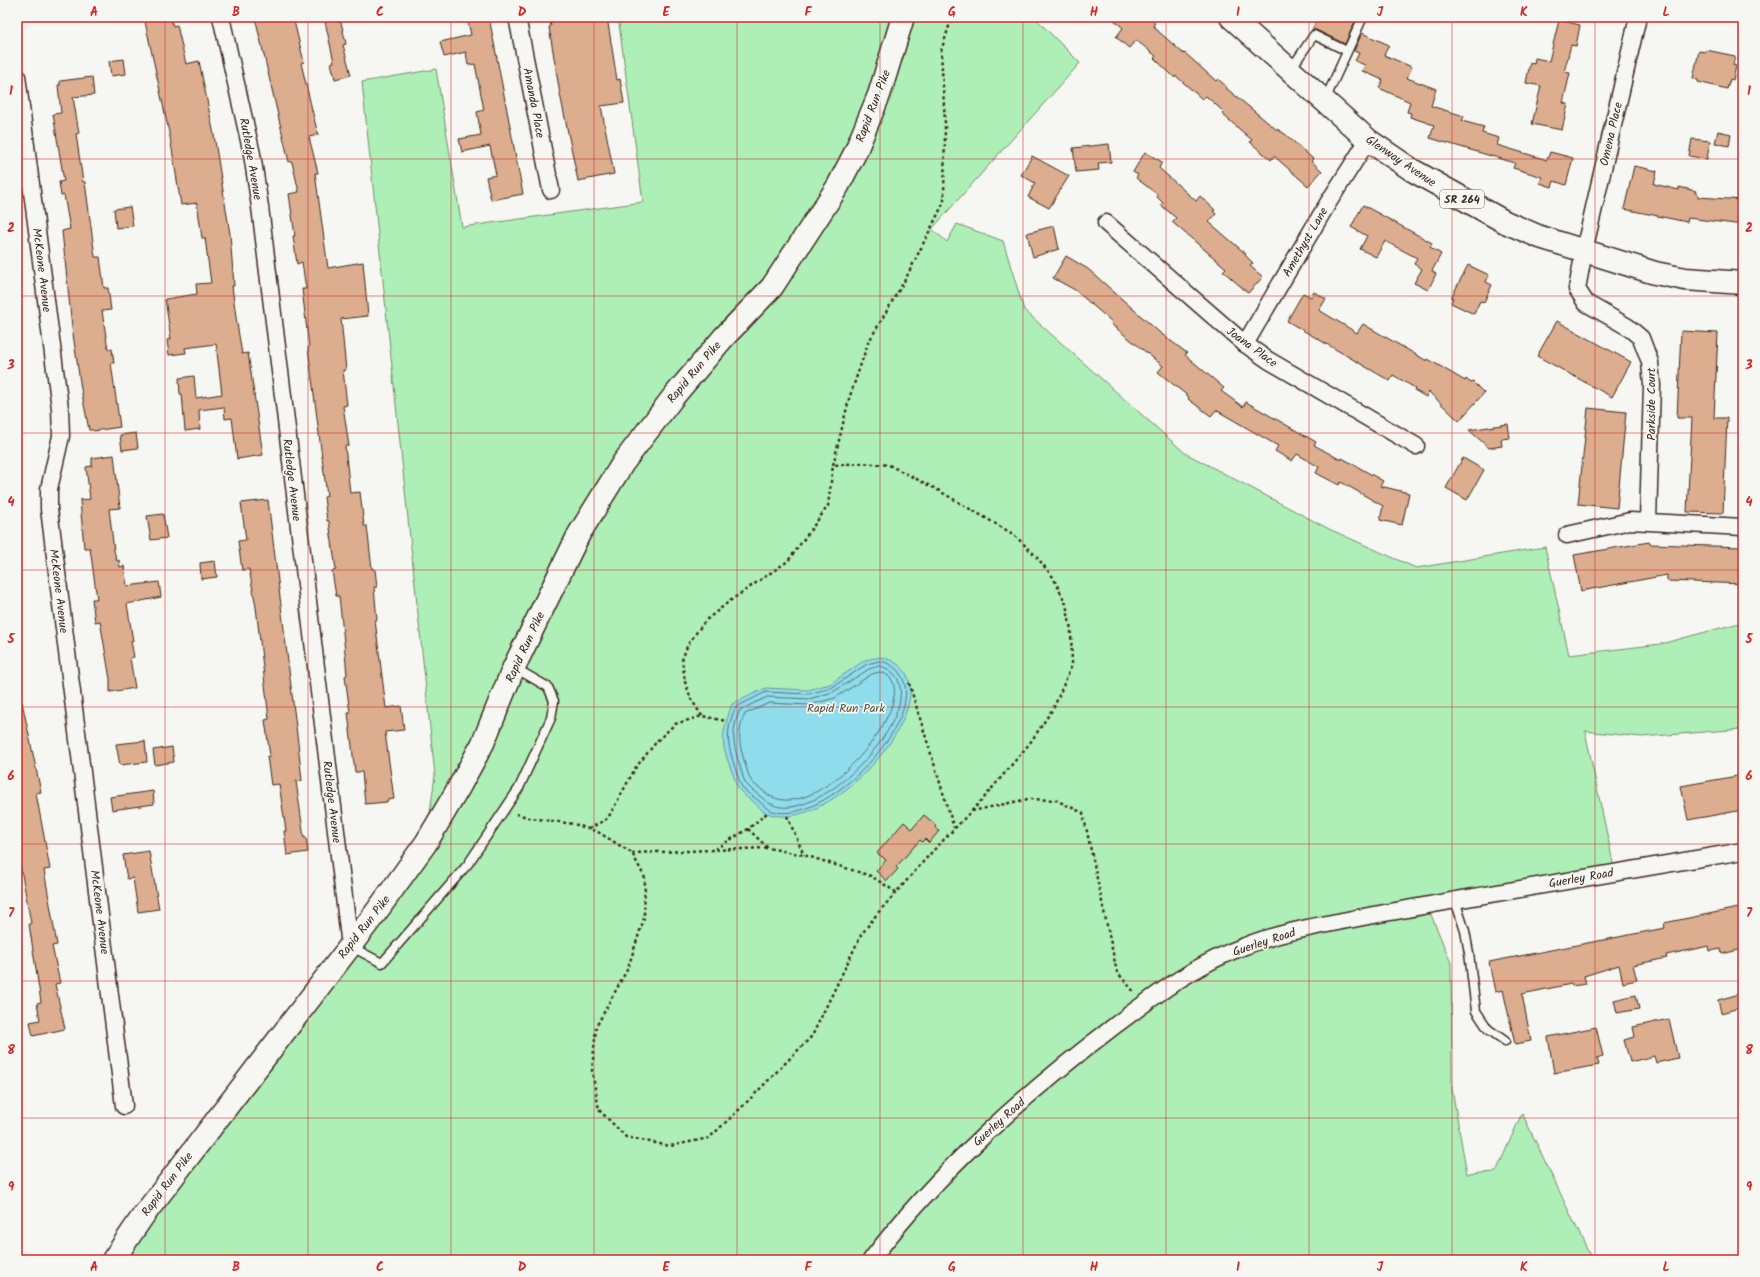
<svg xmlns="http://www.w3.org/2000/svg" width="1760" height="1277" viewBox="0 0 1760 1277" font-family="Kalam,sans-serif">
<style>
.green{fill:#aeefb8;stroke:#748c6b}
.water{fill:#8edcec;stroke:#6d959a}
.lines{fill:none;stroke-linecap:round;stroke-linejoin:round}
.shore{stroke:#5c7170;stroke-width:1}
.building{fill:#dcad8e;stroke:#3b2a1e}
.lane-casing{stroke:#3b2a1e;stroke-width:11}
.street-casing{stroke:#3b2a1e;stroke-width:19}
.secondary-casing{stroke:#3b2a1e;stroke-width:25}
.primary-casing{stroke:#3b2a1e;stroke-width:25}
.path{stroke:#3b2a1e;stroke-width:2.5;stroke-dasharray:3 3;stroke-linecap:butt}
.lane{stroke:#f6f6f2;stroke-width:8}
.street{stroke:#f6f6f2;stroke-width:16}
.secondary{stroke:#f6f6f2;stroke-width:22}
.primary{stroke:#f6f6f2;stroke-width:22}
.grid{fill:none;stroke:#d62828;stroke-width:1;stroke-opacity:0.55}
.labels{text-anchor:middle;stroke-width:3.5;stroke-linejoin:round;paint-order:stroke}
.shield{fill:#f6f6f2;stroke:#73675e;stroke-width:1}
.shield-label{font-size:11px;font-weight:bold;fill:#3b2a1e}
.street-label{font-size:12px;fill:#3b2a1e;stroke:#f6f6f2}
.park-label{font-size:12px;fill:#52513d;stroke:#f6f6f2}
.neatline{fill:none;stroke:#d62828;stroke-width:1.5}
.grid-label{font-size:13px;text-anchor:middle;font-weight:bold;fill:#d62828}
</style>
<rect width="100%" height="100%" fill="#f6f6f2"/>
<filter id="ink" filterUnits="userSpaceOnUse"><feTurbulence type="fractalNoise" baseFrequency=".025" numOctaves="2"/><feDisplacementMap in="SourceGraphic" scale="8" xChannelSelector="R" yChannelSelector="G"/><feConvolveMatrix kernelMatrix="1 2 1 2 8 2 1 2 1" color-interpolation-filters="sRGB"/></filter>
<g filter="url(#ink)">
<path class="green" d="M618,17H1034L1080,63L932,229L947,242L957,224L1003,241L1024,310L1185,453L1329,529L1416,568L1545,547L1569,655L1661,644L1743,622V729L1641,737L1585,731L1615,872L1427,905L1451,963L1452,1089L1467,1174L1496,1172L1522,1113L1592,1260H113L426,843L435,775L362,82L436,69L462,227L643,202Z"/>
<path class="water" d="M880,657C971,676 834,841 767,813C763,812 759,807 756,804C747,797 739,793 736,783C732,771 723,751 723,739C724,727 728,716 732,704L766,688L808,690L830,684L865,660Z"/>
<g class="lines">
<g class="shore">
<path d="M880,661C891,663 898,669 903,679C924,727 815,834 768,809C765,807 762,804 759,801C750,794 742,791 739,780C730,751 722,736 736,707L766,692L808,694L831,688L867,664Z"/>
<path d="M880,666C888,668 895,673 898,680C918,724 815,827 771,804C767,803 764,799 761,797C753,790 746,787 743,777C736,751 728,737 740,710L767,697L809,699L833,692L869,669Z"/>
<path d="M880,672C936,685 817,834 766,793C759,787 751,784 749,776C742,753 734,737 745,714L769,703L809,705L835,698L872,674Z"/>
</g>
</g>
<g class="building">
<path d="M144,17H170L173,26L177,25L186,64L199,61L214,135L230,234L234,286H232L236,317L242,354L248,353L263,455L237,459L232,418L225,419L224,407L199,410L200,429L185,431L182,394H180L179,378L194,376L196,398L222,394L216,344L185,348L186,353L169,355L167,340L171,339L165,299L197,294L196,284L211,283L205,238H202L197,203L181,205L170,137Z"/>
<path d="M255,17H293L304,62L301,63L318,135L309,137L318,173H315L328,268L363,262L368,316L341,319L346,370H343L347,405L343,406L349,446H345L350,493L360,492L364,526H367L372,569H375L377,587H374L377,620H375L386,708L401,706L404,730L385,732L394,799L387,800V802L365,804L362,772H355L348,713H350L345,676L347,675L344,642L339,596H336L332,571L336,570L329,521H327L324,497L327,496L308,348L309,347L302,289H306L302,262L297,264L293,236H295L289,194L299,192L292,162H289Z"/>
<path d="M324,17H336L337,22H341L346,44L343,45L351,75L335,79L331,63L334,62Z"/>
<path d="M467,17H489L523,194L491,200L486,177L496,175L490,146L462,152L459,139L481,135L477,112L484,110L475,64L468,65L466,52L444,57L440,42L471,35Z"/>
<path d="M549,17H607L617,80L620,79L624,103L601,106L614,174L578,181L560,94L549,27L551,26Z"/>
<path d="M1111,17H1148L1155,23L1153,25L1158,31L1184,54L1185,53L1216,81L1218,79L1227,87L1226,88L1277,130V129L1285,134L1313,159L1311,161L1322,171L1308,186L1274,156L1271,160L1250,142L1252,140L1222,114L1224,112L1206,96L1202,99L1176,76L1175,78L1154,58L1156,56L1136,40L1129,48L1116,37L1123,28Z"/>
<path d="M1318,17H1357L1345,44L1316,30H1312Z"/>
<path d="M1559,20L1580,25L1576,46L1571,45L1564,72L1570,73L1563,103L1568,104L1562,130L1532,124L1541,86L1526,83L1530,63L1534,64L1535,58L1549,61Z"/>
<path d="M1362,33L1389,45L1384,55L1412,67L1407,78L1436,89L1431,106L1464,116L1462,121L1484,127L1482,133L1499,138L1497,145L1547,160L1550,152L1573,158L1566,185L1554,181L1552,187L1540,183L1542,177L1513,168L1515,163L1430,138L1434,125L1410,117L1411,113L1407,112L1410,102L1379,88L1383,80L1362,71L1365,65L1355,61L1359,53L1354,51Z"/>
<path d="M1706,50L1735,56L1733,65L1736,66L1733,80L1730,79L1727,89L1698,82V80L1693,78L1699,51L1705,52Z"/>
<path d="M124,59L126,74L111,76L109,61Z"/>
<path d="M92,77L94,95L73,97L79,133L76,134L83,182H85L95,257H100L104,288H108L111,310L102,311L108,349H112L114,363H111L120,427L94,431L93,430H89L81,389L72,327L62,231L70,229L64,195L61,196L59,182L64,181L53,114L61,113L58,85H60V81Z"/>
<path d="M1718,131L1731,134L1729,146L1715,143Z"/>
<path d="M1692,139L1710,141L1707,159L1689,156Z"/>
<path d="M1109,144L1111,162L1098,163L1099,170L1076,172L1073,148Z"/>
<path d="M1145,152L1162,162L1159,168L1196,201L1200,196L1215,210L1213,211L1216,214L1209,222L1246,254L1245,255L1253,263L1250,266L1263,277L1248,293L1223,271L1226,268L1172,222L1176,218L1161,205L1163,203L1157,197L1158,195L1136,178L1138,175L1133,172Z"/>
<path d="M1032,156L1069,176L1049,208L1028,197L1035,183L1021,175Z"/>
<path d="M1634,166L1657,171L1654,184L1679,190V187L1696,191L1695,193L1698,194V197L1743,200V225L1688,218L1687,222L1624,209Z"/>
<path d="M1363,205L1432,243L1430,247L1441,254L1432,271L1436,274L1428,290L1414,283L1422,269L1414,264L1417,258L1385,241L1376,257L1360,249L1367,236L1351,227Z"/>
<path d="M130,207L133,226L116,228L114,209Z"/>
<path d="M1054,226L1059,249L1033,257L1027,233Z"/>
<path d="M1066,256L1088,269L1159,332L1187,353L1185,355L1224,388L1221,391L1243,407L1246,402L1316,442L1314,445L1341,460L1342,458L1383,481L1380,486L1409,493L1402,525L1380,520L1383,506L1341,482L1339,485L1316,473L1319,467L1297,454L1292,461L1275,451L1278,446L1216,410L1211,416L1188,399L1189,397L1158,372L1163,366L1111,324L1112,322L1075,290L1053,278Z"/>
<path d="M1468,265L1489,275L1486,282L1492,285L1484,302L1480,301L1474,314L1451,303L1453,298H1451Z"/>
<path d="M1314,292L1326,299L1319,310L1357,333L1363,324L1427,361L1428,359L1465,381L1466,379L1471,383L1473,382L1484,393L1459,421L1429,392L1426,397L1414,390L1415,388L1393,375L1390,381L1287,321L1303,293L1311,297Z"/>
<path d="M1557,321L1631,362L1612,397L1537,356Z"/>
<path d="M1681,331L1718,333L1714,418H1727L1723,513L1687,512L1692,418H1677Z"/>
<path d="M1588,408L1626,412L1617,508L1578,504Z"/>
<path d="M1508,424L1510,438L1501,439L1502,446L1489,448L1469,430Z"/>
<path d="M136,433L138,448L122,450L120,435Z"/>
<path d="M114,455L120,508L109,509L114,551L117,561L119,560L120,567L124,566L127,586L159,582L161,597L127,604L133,641H131L134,657L130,658L135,688L110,692V679L100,621L95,622L92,599H97L90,548H84L80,500L90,499L86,467L92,466V458Z"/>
<path d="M1463,458L1484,470L1467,500L1446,488Z"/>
<path d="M268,500L298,743L302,781H296L304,838L306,837L308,852L287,855L284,831H286L279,784L271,785L267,756H270L265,720L269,719L256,607L249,569L242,570L238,541L246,540L241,503Z"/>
<path d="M163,514L167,538L151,540L147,516Z"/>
<path d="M1649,542L1650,544L1743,547V584L1667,581V575L1581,591L1574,555Z"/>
<path d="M215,561L217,577L201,579L200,563Z"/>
<path d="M22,702L41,792L36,793L50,869L44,870L57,945L52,946L60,983L55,984L65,1029L33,1036L30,1022L40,1020L37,1003L41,1002L29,924L31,923L17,848V703Z"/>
<path d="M145,741L147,762L120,765L116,744Z"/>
<path d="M172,747L174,762L155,765L153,750Z"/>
<path d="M1743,775V810L1688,820L1681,786Z"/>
<path d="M153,791L154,804L112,810L110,797Z"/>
<path d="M924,815L936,825L935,828L939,831L929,843L925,839L922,842L920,840L896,867L898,869L887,881L876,871L886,860L877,853L904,822L912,829Z"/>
<path d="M149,851L159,909L138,912L133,878L127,879L123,855Z"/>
<path d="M1743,907V949L1722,954L1721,949L1710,951L1709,946L1666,955L1667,958L1633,965L1637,980L1623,983L1619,965L1584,976L1586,984L1572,986L1571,984L1522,994L1531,1041L1515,1044L1503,990L1495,992L1489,962L1665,928L1664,923Z"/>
<path d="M1743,993V1007L1721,1013L1718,1000Z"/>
<path d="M1636,995L1639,1009L1617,1013L1614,1000Z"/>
<path d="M1669,1019L1678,1058L1656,1063L1654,1056L1630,1062L1624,1040L1635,1037L1633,1027Z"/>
<path d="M1596,1027L1603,1056L1597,1058L1599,1065L1554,1073L1548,1037Z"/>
</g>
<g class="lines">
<defs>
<g id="lane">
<path d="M1291,69L1314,35L1347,51"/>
<path d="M1325,100L1363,17"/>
<path d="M1455,900L1465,931L1469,953L1476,1011L1488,1029L1505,1041"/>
<path d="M350,946L382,963L468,864L519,788L551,718L554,701L548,687L515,668"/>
</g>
<g id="street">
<path d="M221,17L252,154L260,207L350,946"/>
<path d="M517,17L551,190"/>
<path d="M1638,17L1584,251L1577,289L1586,303L1628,327L1641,338L1650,362L1652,385L1648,521"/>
<path d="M17,76L60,408L61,436L49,489V509L124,1106"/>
<path d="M1106,223L1245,344L1268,360L1416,446"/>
<path d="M1245,344L1328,203L1368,140"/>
<path d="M1567,535L1630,521L1743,527"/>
<path d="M871,1260C940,1169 1026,1093 1117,1024C1157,994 1198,963 1245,946C1278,933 1312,927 1347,920C1383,913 1419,907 1456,900C1551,884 1647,867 1743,851"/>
</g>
<path id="secondary" d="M113,1260L143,1216L374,915L426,843L458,789L483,743L514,667L579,534L623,463L674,396L724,337L772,287L838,186L855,153L879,95L903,17"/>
<path id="primary" d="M1231,17L1368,140L1412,170L1505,222L1540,237L1655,273L1685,279L1743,283"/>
</defs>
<use href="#lane" class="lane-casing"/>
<use href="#street" class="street-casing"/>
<use href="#secondary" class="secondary-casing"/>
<use href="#primary" class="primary-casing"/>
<g class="path">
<path d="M909,683L954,828"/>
<path d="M702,716L691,699L685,682L682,660L688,644L705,621L731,600L788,561L828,506L833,465L849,399L868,343L906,278L944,202L945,124L941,51L952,17"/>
<path d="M972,811L1028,799L1056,800L1083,813L1117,972L1135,993"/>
<path d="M516,814L531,818L574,824L598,832L632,853L645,878L644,918L628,968L596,1027L592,1071L599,1110L626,1137L670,1146L709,1138L744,1105L812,1036L861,935L877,914L931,853L983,799L1030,743L1054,707L1072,665L1071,630L1066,604L1053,577L1035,555L1013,534L936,489L889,465L862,463L833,465"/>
<path d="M787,816L804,855"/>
<path d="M589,829L608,818L636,767L658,740L675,724L702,716L726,721"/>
<path d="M748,829L768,848"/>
<path d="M715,849L748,829L767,813"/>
<path d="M632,853L768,848L804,855L871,876L896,892"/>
</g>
<use href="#lane" class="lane"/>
<use href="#street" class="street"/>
<use href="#secondary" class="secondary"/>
<use href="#primary" class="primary"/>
</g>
</g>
<path class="grid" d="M165,17V1260M308,17V1260M451,17V1260M594,17V1260M737,17V1260M880,17V1260M1023,17V1260M1166,17V1260M1309,17V1260M1452,17V1260M1595,17V1260M17,159H1743M17,296H1743M17,433H1743M17,570H1743M17,707H1743M17,844H1743M17,981H1743M17,1118H1743"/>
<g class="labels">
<rect class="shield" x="1440" y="190" width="44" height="18" rx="3"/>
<g class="shield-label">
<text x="1462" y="203">SR 264</text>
</g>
<g class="street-label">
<text transform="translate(534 103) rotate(79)" y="4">Amanda Place</text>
<text transform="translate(873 106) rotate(-69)" y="4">Rapid Run Pike</text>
<text transform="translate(1611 134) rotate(-77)" y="4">Omena Place</text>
<text transform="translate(251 159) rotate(80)" y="4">Rutledge Avenue</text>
<text transform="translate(1401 161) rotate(34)" y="4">Glenway Avenue</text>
<text transform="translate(1305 242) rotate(-60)" y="4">Amethyst Lane</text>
<text transform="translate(42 270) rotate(83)" y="4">McKeone Avenue</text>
<text transform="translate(1252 347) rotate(36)" y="4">Joana Place</text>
<text transform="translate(694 372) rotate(-50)" y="4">Rapid Run Pike</text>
<text transform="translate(1651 404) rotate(-90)" y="4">Parkside Court</text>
<text transform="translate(292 480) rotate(83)" y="4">Rutledge Avenue</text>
<text transform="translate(59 591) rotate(83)" y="4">McKeone Avenue</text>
<text transform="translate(525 647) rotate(-65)" y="4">Rapid Run Pike</text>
<text transform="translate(332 802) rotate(83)" y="4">Rutledge Avenue</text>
<text transform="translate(1581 878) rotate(-10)" y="4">Guerley Road</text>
<text transform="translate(100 912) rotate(83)" y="4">McKeone Avenue</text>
<text transform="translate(364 927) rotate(-52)" y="4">Rapid Run Pike</text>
<text transform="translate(1264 942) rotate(-18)" y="4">Guerley Road</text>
<text transform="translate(999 1122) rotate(-42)" y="4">Guerley Road</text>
<text transform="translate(167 1184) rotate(-53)" y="4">Rapid Run Pike</text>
</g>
<g class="park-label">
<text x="846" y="712">Rapid Run Park</text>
</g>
</g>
<rect width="1760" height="1277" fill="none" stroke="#f6f6f2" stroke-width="44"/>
<rect x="22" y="22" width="1716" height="1233" class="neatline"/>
<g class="grid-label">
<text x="94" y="16">A</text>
<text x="236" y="16">B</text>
<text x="380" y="16">C</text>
<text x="522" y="16">D</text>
<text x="666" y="16">E</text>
<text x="808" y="16">F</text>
<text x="952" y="16">G</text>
<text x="1094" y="16">H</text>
<text x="1238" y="16">I</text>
<text x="1380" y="16">J</text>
<text x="1524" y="16">K</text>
<text x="1666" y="16">L</text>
<text x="11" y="95">1</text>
<text x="1749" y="95">1</text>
<text x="11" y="232">2</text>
<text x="1749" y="232">2</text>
<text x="11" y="369">3</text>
<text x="1749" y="369">3</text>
<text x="11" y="506">4</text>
<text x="1749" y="506">4</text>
<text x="11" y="643">5</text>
<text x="1749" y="643">5</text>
<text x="11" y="780">6</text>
<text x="1749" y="780">6</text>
<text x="11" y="917">7</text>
<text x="1749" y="917">7</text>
<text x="11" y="1054">8</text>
<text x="1749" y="1054">8</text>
<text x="11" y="1191">9</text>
<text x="1749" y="1191">9</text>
<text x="94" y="1271">A</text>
<text x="236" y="1271">B</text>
<text x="380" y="1271">C</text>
<text x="522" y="1271">D</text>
<text x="666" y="1271">E</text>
<text x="808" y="1271">F</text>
<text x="952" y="1271">G</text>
<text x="1094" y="1271">H</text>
<text x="1238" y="1271">I</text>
<text x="1380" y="1271">J</text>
<text x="1524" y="1271">K</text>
<text x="1666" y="1271">L</text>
</g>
</svg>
